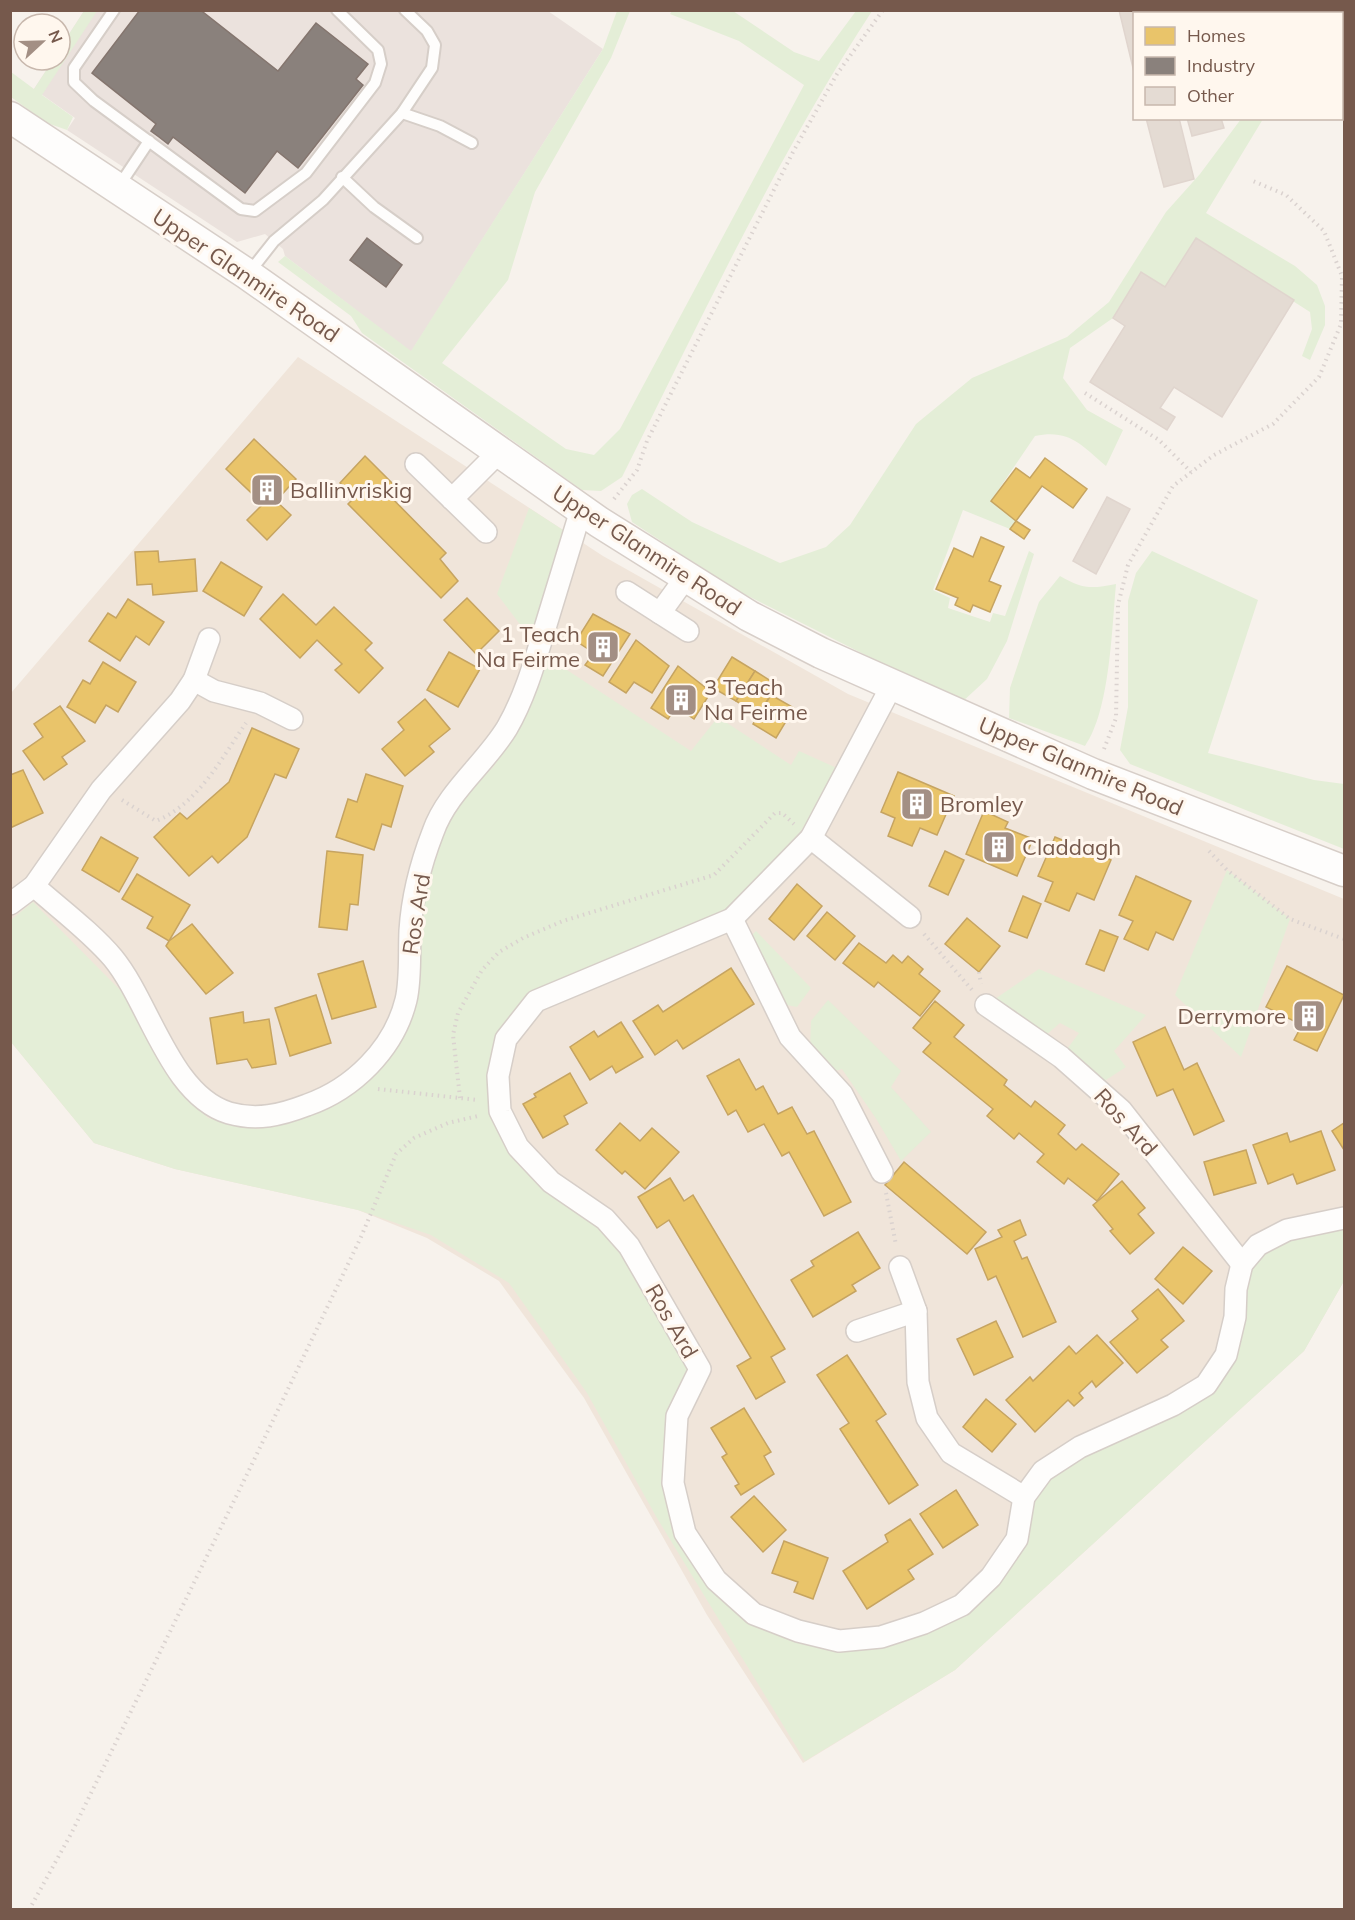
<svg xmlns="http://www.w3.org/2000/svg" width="1355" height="1920" viewBox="0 0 1355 1920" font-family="Mulish,sans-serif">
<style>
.residential{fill:#f0e5da}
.industrial{fill:#ebe2dd}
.green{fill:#e4eed7}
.homes{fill:#e9c46a;stroke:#c6a461;stroke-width:1.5}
.industry{fill:#8a817c;stroke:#84756e;stroke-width:1.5}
.building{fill:#e4dbd3;stroke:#e0d5ce;stroke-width:1.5}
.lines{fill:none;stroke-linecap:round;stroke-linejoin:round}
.service-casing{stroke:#d6cec8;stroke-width:14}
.minor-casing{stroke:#d6cec8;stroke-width:24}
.secondary-casing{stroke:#d7cec8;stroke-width:33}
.path{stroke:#dad2cf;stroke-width:4;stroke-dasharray:1.5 4.5;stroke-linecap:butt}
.service{stroke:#fefdfc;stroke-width:10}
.minor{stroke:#fefdfc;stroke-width:21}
.secondary{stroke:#fefdfc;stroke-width:30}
.labels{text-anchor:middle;stroke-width:6;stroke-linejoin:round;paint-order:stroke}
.street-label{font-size:22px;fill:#76594c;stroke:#fff7ee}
.poi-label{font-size:22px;fill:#76594c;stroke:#fff7ee;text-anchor:start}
</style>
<rect width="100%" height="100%" fill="#f7f2ec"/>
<path class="residential" d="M298,357L603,556L848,694L1344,899V1281L1304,1351L955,1670L803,1763L707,1615L584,1398L499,1281L427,1238L358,1210L175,1169L94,1143L11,1042V693Z"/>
<path class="industrial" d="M84,11H548L603,49L411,352L285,256L283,249L265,234L237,242L67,130L75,118L34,89L53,60H60V48Z"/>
<g class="green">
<path d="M1281,10L1344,11V103L1342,100V14H1281Z"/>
<path d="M84,11H97L42,95L73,117L67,130L47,123L11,97V72L34,89L53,60H60V48Z"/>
<path d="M617,11H630L611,58L535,192L508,280L442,363L566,449L594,455L620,429L804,85L739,41L670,14L672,11H733L794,52L819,61L856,11H872C776,158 701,319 622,477L601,491L582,490L362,333L351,316L278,262L285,256L411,351L603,49Z"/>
<path d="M1241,119H1263L1206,213L1295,266L1317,285L1325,306V325L1310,360L1302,356L1312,329L1310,312L1196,239L1165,287L1141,272L1113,318L1070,348L1063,378L1087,410L1123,430L1106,466C1081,445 1070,429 1035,436L991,501L1016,521L1010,529L963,510L933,590L950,598L948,608L990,622L993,613L1005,616L1029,551L1034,554L1007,641L987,679L961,703L736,590L632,522L627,504L632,495L642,489L692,522L780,563L826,547L850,525L916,424L972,378L1067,337L1109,302L1166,212L1200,174Z"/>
<path d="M529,508L566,532L534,643L497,594Z"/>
<path d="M1152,551L1258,600L1208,753L1314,780L1344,784V849L1130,764L1120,750L1128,707V601L1136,573Z"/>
<path d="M1060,576C1082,589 1091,589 1116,584C1112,627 1110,711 1085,746L1009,718L1010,688L1027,637L1039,602Z"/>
<path d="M547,657L691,751L718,717L791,765L799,751L839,769L798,836L721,914L523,1001L495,1043L518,1147L629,1246L700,1369L674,1432L685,1533L754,1614L839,1641L931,1623L995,1572L1043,1471L1202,1387L1250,1269L1266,1251L1290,1237L1344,1229V1281L1304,1351L955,1670L805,1761L657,1518L587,1393L509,1283L431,1235L358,1210L175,1169L94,1143L11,1042V920L33,902L127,997L176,1088L208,1118L258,1129L324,1110L368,1082L394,1052L418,994V910L436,847L458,804L494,766L522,718Z"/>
<path d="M1227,870L1290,919L1241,1057L1175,995Z"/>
<path d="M756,931L811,988L797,1007L782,1004L750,937Z"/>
<path d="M1039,969L1146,1015L1114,1051L1126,1067L1095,1087L1061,1057L1079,1033L1060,1023L1038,1042L986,1005Z"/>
<path d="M828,1000L901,1071L891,1087L931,1132L901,1161L877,1120L842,1069L832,1072L810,1049L811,1021Z"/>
</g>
<g class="homes">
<path d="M254,439L296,479L276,501L291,515L267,540L247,520L263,504L226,469Z"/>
<path d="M365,456L393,484L385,491L446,553L440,559L458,581L441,598L348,504L356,496L340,483Z"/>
<path d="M1045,458L1087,489L1073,508L1042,486L1016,521L991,501L1016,468L1030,478Z"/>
<path d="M1016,521L1030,530L1024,539L1010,529Z"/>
<path d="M981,537L1004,547L989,581L1001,586L990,612L973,605L970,612L955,605L958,598L936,589L954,548L973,557Z"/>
<path d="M158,551L159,562L195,559L197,591L153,595L152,584L137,585L135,552Z"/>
<path d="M221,562L262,587L244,616L203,591Z"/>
<path d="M283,594L316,625L334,607L372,643L365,650L383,668L359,693L335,670L342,664L317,640L300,658L260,619Z"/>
<path d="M467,598L499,631L476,654L444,620Z"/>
<path d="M128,599L164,622L149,645L136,636L120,661L89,641L108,613L116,618Z"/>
<path d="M593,614L630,634L603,676L585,665L594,653L576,641Z"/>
<path d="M636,640L669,666L652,693L634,682L626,693L609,682Z"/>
<path d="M449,652L480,669L458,707L427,690Z"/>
<path d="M732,657L755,671L736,701L713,688Z"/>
<path d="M103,662L136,682L118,712L106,705L95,723L67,707L83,680L90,684Z"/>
<path d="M678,666L711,692L694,719L676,707L668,719L651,708Z"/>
<path d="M755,671L777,685L758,715L736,701Z"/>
<path d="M771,695L794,708L776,738L753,724Z"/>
<path d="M425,699L450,729L429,746L434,752L405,776L382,749L404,730L398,722Z"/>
<path d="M60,706L85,741L62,757L67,764L44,780L23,751L43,737L34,724Z"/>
<path d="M252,728L299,749L286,778L275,774L247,837L218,863L212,856L189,876L154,837L180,813L187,819L229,782Z"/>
<path d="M23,770L43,813L10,828V775Z"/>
<path d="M898,772L954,796L937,835L920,828L912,846L888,836L895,818L881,812Z"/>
<path d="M366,774L403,786L391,827L382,824L374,850L336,837L348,799L357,802Z"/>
<path d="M984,811L1008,822L1005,828L1033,839L1017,876L966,854Z"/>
<path d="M101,837L138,858L119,892L82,870Z"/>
<path d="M1055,837L1111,860L1094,900L1077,893L1069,911L1045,901L1053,882L1038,876Z"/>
<path d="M327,851L363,855L358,905L350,904L347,930L319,927Z"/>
<path d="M945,851L964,860L948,895L929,886Z"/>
<path d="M137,874L190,905L169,941L147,928L153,917L122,899Z"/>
<path d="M1136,876L1191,901L1173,940L1156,932L1148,950L1124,939L1133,921L1119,915Z"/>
<path d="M797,884L822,906L794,940L769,919Z"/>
<path d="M1023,896L1041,904L1027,938L1009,931Z"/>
<path d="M827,912L855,936L835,960L807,936Z"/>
<path d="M967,918L1000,946L979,972L945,944Z"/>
<path d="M192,924L233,973L206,994L166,946L169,941Z"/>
<path d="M1100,930L1118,937L1104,971L1086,964Z"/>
<path d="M859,943L886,963L893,955L902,963L908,956L923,969L919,974L940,991L920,1016L878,982L874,987L843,963Z"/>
<path d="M363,961L376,1007L332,1019L318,974Z"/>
<path d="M1287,966L1344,995L1317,1051L1294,1040L1302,1025L1266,1007Z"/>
<path d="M731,968L754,1004L683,1049L677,1040L655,1055L633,1021L658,1005L663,1012Z"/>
<path d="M316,995L331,1043L290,1056L275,1008Z"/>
<path d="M935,1001L964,1025L954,1037L1007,1080L1004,1085L1031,1107L1035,1101L1065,1125L1058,1134L1076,1150L1082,1144L1119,1174L1097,1201L1068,1178L1064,1184L1037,1162L1044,1154L1019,1133L1014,1139L987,1116L993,1109L923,1052L931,1043L913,1028Z"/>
<path d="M243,1012L244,1023L269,1019L276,1064L252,1068L247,1059L217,1064L210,1018Z"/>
<path d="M621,1022L643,1057L616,1073L612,1066L590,1080L570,1047L594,1031L598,1037Z"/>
<path d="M1165,1027L1184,1070L1197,1063L1224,1121L1194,1135L1173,1089L1157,1096L1133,1042Z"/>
<path d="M739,1059L756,1090L763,1086L778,1114L792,1107L807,1134L814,1131L851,1202L824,1216L789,1152L782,1156L764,1124L748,1132L736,1110L728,1115L707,1076Z"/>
<path d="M570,1073L587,1103L564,1116L568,1124L543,1138L523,1104L536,1097L534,1094Z"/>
<path d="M620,1123L640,1141L652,1128L679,1152L645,1189L625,1171L622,1174L596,1150Z"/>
<path d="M1344,1123V1150L1332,1131Z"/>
<path d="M1321,1131L1335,1170L1297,1184L1293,1174L1268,1184L1253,1145L1287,1133L1290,1142Z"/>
<path d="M1246,1150L1256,1183L1214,1195L1204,1162Z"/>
<path d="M904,1162L986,1232L967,1254L885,1185Z"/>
<path d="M670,1178L684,1201L693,1195L785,1349L771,1357L785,1382L756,1399L737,1366L751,1358L669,1220L657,1228L638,1197Z"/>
<path d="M1122,1181L1145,1208L1138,1214L1154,1233L1130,1254L1110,1231L1113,1229L1093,1205Z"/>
<path d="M1020,1220L1026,1235L1014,1241L1022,1259L1027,1257L1056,1322L1023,1337L996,1276L988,1280L975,1249L1002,1237L998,1230Z"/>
<path d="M858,1232L880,1268L852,1285L856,1291L813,1317L791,1280L814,1266L811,1261Z"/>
<path d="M1183,1247L1212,1271L1183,1304L1155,1279Z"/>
<path d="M1158,1289L1184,1321L1161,1340L1168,1347L1137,1373L1110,1342L1138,1319L1132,1311Z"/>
<path d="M996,1321L1013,1357L974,1375L957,1339Z"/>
<path d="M1097,1335L1123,1363L1096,1387L1092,1381L1079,1393L1083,1398L1074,1406L1068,1400L1035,1432L1006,1400L1030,1377L1033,1381L1069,1346L1076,1354Z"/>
<path d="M847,1355L886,1414L876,1421L918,1485L889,1504L840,1429L849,1423L817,1375Z"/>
<path d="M986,1399L1016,1424L992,1452L963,1427Z"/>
<path d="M744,1408L771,1452L764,1456L774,1474L741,1495L735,1486L739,1484L722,1457L727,1454L711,1428Z"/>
<path d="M956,1490L978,1525L943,1548L920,1514Z"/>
<path d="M754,1496L786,1530L763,1552L731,1517Z"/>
<path d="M910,1519L933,1554L908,1570L914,1579L867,1609L843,1571L888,1542L885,1535Z"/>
<path d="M784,1541L828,1558L813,1599L794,1592L798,1582L772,1573Z"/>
</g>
<g class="industry">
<path d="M140,10H205L203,12L278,71L316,23L368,64L356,79L363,85L298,168L277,151L245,193L173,137L168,144L159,137L151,131L156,124L92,73Z"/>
<path d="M367,238L402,265L386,287L350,260Z"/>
</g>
<g class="building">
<path d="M1119,10H1152L1153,14H1134V72Z"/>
<path d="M1159,10H1192L1193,14H1159Z"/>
<path d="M1146,118H1179L1194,179L1164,187Z"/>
<path d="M1187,118H1221L1224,128L1192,136Z"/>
<path d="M1196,238L1294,300L1222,417L1174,387L1160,408L1175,417L1167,430L1090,382L1125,326L1113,318L1141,272L1165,287Z"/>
<path d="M1107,497L1130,509L1096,574L1073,561Z"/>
</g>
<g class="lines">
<defs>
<g id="service">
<path d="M114,10L74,68V82L94,101L241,209L255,211L306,173L375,83L381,64L378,50L337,10"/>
<path d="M402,113L440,126L472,143"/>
<path d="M342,177L374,207L417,238"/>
<path d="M119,186L149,141"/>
<path d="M248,274L274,241L323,200L402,113L432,68L435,45L427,31L405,10"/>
</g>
<g id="minor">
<path d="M416,464L486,532"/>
<path d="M452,499L499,452"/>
<path d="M627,592L688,631"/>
<path d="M660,613L686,577"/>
<path d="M194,680L214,691L260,703L292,719"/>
<path d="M892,685L811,838L732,919L536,1001L506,1039L498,1076L500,1111L518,1147L551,1182L605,1219L629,1246L700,1369L677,1416L673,1483L685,1533L716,1580L754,1614L798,1631L839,1641L881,1637L924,1623L962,1605L991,1577L1017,1539L1024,1497L1043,1471L1080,1447L1173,1405L1206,1385L1226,1355L1235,1317L1236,1289L1242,1264L1258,1245L1287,1230L1344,1218"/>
<path d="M811,838L910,917"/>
<path d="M34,886C60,909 91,932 113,958C150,1003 170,1095 229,1113C257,1121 281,1115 307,1105C353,1089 394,1049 406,1000C411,979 409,953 410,931C412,898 421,863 433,832C447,792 485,764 507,728C525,697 535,661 545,628C557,589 569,549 581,510"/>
<path d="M10,904L34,886L101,790L180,701L194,680L209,639"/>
<path d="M732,919L790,1037L842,1094L882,1172"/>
<path d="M986,1005L1061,1057L1121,1110L1242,1264"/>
<path d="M900,1267L916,1311L918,1382L927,1418L951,1453L1024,1497"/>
<path d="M857,1331L916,1311"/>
</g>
<path id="secondary" d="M10,117L247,274L599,522L749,616L821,653L1093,774L1344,871"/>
</defs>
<use href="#service" class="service-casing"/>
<use href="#minor" class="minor-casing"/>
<use href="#secondary" class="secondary-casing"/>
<g class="path">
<path d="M1270,10V14"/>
<path d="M1085,393L1159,440L1191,472"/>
<path d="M614,499L637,470L647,441L793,152L837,74L883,10"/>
<path d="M1104,749L1116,718L1118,605L1128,565L1173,486L1214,455L1273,424L1319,377L1341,324L1342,276L1324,231L1286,195L1253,181"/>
<path d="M122,800L156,821C198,804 221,759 246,723"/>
<path d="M1209,851L1227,870L1290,919L1344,939"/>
<path d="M924,934L972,990"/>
<path d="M979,972L981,984"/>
<path d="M378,1089L478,1100"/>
<path d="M460,1098L453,1035L458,1013L482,970L499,952L523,938L563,921L714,875L775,813H782L794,824"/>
<path d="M886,1193L896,1245"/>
<path d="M29,1910L72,1832L253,1462L361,1237L396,1154L414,1138L448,1123L478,1116"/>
</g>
<use href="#service" class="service"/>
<use href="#minor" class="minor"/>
<use href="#secondary" class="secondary"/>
</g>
<defs>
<symbol id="building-square" viewBox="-11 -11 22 22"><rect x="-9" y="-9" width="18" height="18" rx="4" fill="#a38f84" stroke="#fff7ee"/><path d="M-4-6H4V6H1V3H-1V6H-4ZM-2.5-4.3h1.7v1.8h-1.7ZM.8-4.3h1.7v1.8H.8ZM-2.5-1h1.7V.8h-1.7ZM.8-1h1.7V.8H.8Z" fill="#fff"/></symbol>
</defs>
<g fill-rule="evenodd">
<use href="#building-square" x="248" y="471" width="38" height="38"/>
<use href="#building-square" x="584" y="628" width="38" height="38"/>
<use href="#building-square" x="662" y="681" width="38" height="38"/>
<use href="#building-square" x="898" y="785" width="38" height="38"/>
<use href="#building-square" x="980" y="828" width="38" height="38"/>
<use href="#building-square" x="1290" y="997" width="38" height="38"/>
</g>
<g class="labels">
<g class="street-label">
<text transform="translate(246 275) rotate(34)" y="8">Upper Glanmire Road</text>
<text transform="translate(647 550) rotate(33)" y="8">Upper Glanmire Road</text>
<text transform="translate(1081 766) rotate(23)" y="8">Upper Glanmire Road</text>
<text transform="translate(416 914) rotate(-81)" y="8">Ros Ard</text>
<text transform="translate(1126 1122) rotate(48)" y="8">Ros Ard</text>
<text transform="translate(672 1321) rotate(60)" y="8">Ros Ard</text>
</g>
<g class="poi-label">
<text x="290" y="498">Ballinvriskig</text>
<text x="580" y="642" text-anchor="end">1 Teach<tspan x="580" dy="25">Na Feirme</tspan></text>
<text x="704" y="695">3 Teach<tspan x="704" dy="25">Na Feirme</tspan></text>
<text x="940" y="812">Bromley</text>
<text x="1022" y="855">Claddagh</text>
<text x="1286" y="1024" text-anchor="end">Derrymore</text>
</g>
</g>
<rect width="1355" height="1920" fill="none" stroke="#76594c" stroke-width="24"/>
<rect x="1133" y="12" width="210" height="108" fill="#fff7ee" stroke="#c8b8ad" stroke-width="1.5"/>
<rect x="1145" y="27" width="30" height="18" fill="#e9c46a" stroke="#c8b8ad" stroke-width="1.5"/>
<text x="1187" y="42" font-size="18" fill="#76594c">Homes</text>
<rect x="1145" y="57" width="30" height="18" fill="#8a817c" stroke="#c8b8ad" stroke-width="1.5"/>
<text x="1187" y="72" font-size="18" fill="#76594c">Industry</text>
<rect x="1145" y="87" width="30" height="18" fill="#e4dbd3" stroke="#c8b8ad" stroke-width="1.5"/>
<text x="1187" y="102" font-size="18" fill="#76594c">Other</text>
<g transform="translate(42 42) rotate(68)"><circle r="28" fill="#fff7ee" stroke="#c8b8ad" stroke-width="1.5"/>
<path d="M0-4.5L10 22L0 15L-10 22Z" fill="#a38f84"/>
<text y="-9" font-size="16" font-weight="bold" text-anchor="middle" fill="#76594c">N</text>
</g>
</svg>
